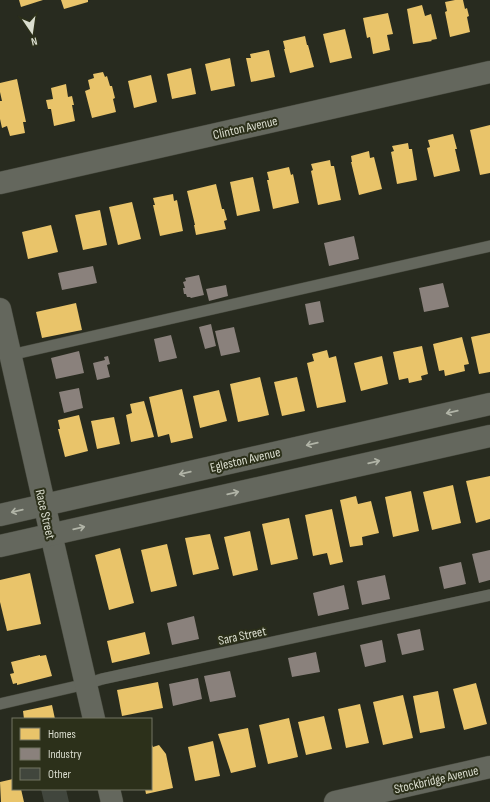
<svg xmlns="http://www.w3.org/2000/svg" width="490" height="802" viewBox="0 0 490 802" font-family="'Sofia Sans Condensed',sans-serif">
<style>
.homes{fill:#e9c46a}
.industry{fill:#8a817c}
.building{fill:#41463d}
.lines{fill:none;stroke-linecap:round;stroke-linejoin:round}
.lane-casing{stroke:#45473c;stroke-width:12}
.street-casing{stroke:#45473c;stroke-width:23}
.lane{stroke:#64675d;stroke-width:11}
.street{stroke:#64675d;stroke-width:22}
.oneway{stroke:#b1b4a7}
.labels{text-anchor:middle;stroke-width:4;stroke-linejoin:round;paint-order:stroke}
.street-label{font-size:13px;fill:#daddcf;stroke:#2c301a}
</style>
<rect width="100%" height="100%" fill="#282b1f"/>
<g class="homes">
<path d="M19,0H43L21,7Z"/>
<path d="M61,0H88V2L64,9Z"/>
<path d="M455,0H463L465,9L467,8L469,16L467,17L470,32L450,37L445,12L447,11L445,2Z"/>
<path d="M422,5L425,16L431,14L437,39L431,40L432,41L413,44L407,9Z"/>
<path d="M388,13L393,34L387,35L390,50L373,54L370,37L367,38L363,18Z"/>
<path d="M345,29L352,58L330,63L323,34Z"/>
<path d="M305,36L307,45H308L314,67L290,73L284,49H285L283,41Z"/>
<path d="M269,50L275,77L251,82L246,58H251L250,54Z"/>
<path d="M230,58L235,86L211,91L205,64Z"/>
<path d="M191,68L196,94L172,99L167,74Z"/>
<path d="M103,72L105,77L107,76L110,86H112L115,98L113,99L116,112L92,118L85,91L90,89L88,80L94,78L93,74Z"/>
<path d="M151,75L157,102L134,108L128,81Z"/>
<path d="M17,79L26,122H23L25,133L10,136L7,126L2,128L0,119V101H2L0,92V83Z"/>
<path d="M66,84L68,97L72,96L74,105H72L75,121L54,126L51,109H48L46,100L53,99L51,88Z"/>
<path d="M490,125V173L480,175L470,130Z"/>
<path d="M453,134L457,149H455L460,171L434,177L427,148L430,147L428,140Z"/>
<path d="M408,143L409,149H412L417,180L397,184L391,152L394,151L392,146Z"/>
<path d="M369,151L370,158L374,157L382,189L359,195L351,162H352L351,156Z"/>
<path d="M330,160L331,166H334L341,200L318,205L311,171L313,170L311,164Z"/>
<path d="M289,167L291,175L293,174L299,203L273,209L267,180H269L267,172Z"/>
<path d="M253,177L260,211L237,216L230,182Z"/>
<path d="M216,184L222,209H224L227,220L224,221L226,229L196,235L194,225H195L187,191Z"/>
<path d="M173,194L174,201L177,200L183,231L160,236L153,205H155L153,198Z"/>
<path d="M132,202L141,239L118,245L109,207Z"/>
<path d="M100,210L107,245L83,250L75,215Z"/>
<path d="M51,225L58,252L28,259L22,232Z"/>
<path d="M76,303L82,330L42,338L36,312Z"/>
<path d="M490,333V372L479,374L471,337Z"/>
<path d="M462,337L469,364L464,365L465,371L445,376L444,370L439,371L433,344Z"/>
<path d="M422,346L428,374L421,376L422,380L409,383L408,378L399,380L393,352Z"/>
<path d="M327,350L329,358L336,356L346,402L317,408L307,363L314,361L312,354Z"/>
<path d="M382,356L388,384L361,391L354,363Z"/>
<path d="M260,377L269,415L238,422L230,384Z"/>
<path d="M297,377L305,411L282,416L274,382Z"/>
<path d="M182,389L193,438L171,443L169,434L158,437L149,397Z"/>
<path d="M219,390L227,421L200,428L193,396Z"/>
<path d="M144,401L154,437L131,442L126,415L132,413L130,404Z"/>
<path d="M79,415L88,451L65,457L58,429H60L58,420Z"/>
<path d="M114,417L120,444L97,449L91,421Z"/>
<path d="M490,476V519L476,523L466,481Z"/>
<path d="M453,485L461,523L432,530L423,492Z"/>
<path d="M411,491L419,531L393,537L385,497Z"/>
<path d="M356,496L358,504L371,501L379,533L362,537L363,545L350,547L340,500Z"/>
<path d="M332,509L343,562L330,565L327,553L313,556L305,515Z"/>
<path d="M289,518L298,559L271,565L262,524Z"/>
<path d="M250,531L258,570L233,576L224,537Z"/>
<path d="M210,534L219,569L193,575L185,538Z"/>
<path d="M167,544L177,586L151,592L141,550Z"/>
<path d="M120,548L134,603L109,610L95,555Z"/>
<path d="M30,573L41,624L7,631L0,602V580Z"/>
<path d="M145,632L150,654L112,663L107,641Z"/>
<path d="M40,655V656L46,655L52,676L17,685V683L13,684L10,674L14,673L11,662Z"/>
<path d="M158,682L163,708L122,716L117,690Z"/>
<path d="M476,683L487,724L464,730L453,689Z"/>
<path d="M438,691L445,728L420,733L413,696Z"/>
<path d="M403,695L413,738L383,745L373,702Z"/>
<path d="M360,704L369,743L346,748L338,709Z"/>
<path d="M52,705L55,719H24L23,711Z"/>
<path d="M324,716L332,749L306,755L298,722Z"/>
<path d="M289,718L298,757L268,764L259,725Z"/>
<path d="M248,728L256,767L231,773L218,734Z"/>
<path d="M213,741L220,776L195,781L188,747Z"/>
<path d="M151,743L153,747L159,745L166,754L173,788L146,794L145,789H151Z"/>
<path d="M13,779V789H21L24,802H1L0,782Z"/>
</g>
<g class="industry">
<path d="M354,236L359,259L329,266L324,243Z"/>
<path d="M93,266L97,283L62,290L58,273Z"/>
<path d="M199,275L204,295L191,298L190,297H187L186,294H184L183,288H185L183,282L186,281L185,278Z"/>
<path d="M443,283L449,307L424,312L419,288Z"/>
<path d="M226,285L228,296L209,301L206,289Z"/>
<path d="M320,301L324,322L309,325L305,304Z"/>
<path d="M211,324L216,346L205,349L199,327Z"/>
<path d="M234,327L240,352L221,356L215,331Z"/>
<path d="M171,335L177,358L159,362L154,339Z"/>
<path d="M79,351L84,373L56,379L51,358Z"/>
<path d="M108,356L110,364L107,365L110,377L97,380L93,363L105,360L104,357Z"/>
<path d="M79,388L83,408L64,413L59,392Z"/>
<path d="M490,550V580L479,583L472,554Z"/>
<path d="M461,562L466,584L444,589L439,567Z"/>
<path d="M385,575L390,599L362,605L357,581Z"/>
<path d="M344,585L349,609L318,616L313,593Z"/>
<path d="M194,616L199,639L172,645L167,623Z"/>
<path d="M420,629L424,650L402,655L397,634Z"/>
<path d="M382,640L386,662L365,667L360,645Z"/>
<path d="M316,652L320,672L292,677L288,658Z"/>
<path d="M230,671L236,697L210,702L204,676Z"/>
<path d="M198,678L202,699L173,706L169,684Z"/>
</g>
<path class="building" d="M41,789H66L69,802H44Z"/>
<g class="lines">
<defs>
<g id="lane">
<path d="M6,356L490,246"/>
<path d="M0,704L86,684L102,679L490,595"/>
</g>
<g id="street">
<path d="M0,183L490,72"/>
<path d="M0,309L51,534L94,719"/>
<path d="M0,515L490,404"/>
<path d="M0,546L490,436"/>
<path d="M109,789L112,802"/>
<path d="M335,802L490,767"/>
</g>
</defs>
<use href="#lane" class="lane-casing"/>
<use href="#street" class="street-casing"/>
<use href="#lane" class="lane"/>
<use href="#street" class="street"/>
</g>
<defs><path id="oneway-shaft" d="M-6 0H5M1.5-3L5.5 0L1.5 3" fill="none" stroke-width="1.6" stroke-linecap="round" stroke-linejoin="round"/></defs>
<g class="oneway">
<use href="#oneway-shaft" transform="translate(452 412) rotate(167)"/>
<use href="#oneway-shaft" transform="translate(312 444) rotate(167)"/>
<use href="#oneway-shaft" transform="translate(374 462) rotate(-13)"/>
<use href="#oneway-shaft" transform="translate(185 473) rotate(167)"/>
<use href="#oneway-shaft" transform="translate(233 493) rotate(-13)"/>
<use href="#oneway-shaft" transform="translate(17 511) rotate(167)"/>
<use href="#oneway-shaft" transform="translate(79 528) rotate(-13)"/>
</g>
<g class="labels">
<g class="street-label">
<text transform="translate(245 127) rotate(-13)" y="5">Clinton Avenue</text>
<text transform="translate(245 459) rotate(-13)" y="5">Egleston Avenue</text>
<text transform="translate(46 514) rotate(77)" y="5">Race Street</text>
<text transform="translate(242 635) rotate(-12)" y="5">Sara Street</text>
<text transform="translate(436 779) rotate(-13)" y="5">Stockbridge Avenue</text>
</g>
</g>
<rect x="12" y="718" width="140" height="72" fill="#2c301a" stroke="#727562"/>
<rect x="20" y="728" width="20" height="12" fill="#e9c46a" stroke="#727562"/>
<text x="48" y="738" font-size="12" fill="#daddcf">Homes</text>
<rect x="20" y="748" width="20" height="12" fill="#8a817c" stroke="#727562"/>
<text x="48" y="758" font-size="12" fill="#daddcf">Industry</text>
<rect x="20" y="768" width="20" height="12" fill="#41463d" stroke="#727562"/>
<text x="48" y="778" font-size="12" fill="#daddcf">Other</text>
<g transform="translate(32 32) rotate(167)" stroke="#2c301a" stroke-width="3" paint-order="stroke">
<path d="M0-3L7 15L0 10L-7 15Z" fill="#daddcf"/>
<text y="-6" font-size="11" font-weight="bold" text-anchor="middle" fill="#daddcf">N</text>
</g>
</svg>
